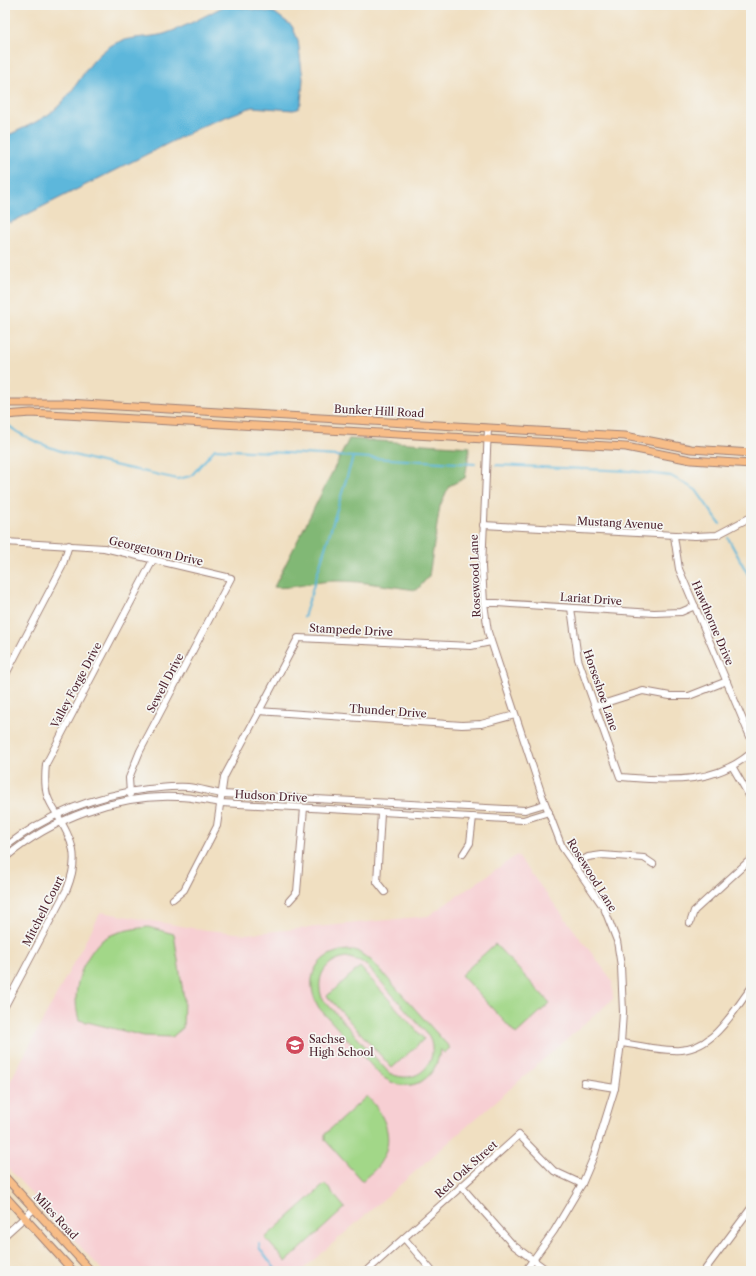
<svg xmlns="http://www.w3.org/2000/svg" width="756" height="1276" viewBox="0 0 756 1276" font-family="'Libre Caslon Text',serif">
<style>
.built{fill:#f7cfd3}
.green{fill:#a2d788;stroke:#767b5a;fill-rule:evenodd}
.forest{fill:#81b874;stroke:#666c50}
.water{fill:#5db7db;stroke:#546b83}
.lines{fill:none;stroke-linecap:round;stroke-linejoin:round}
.stream{stroke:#5db7db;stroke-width:2}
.minor-casing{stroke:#9d7f76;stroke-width:8}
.major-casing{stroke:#9d7f76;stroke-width:9}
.minor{stroke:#fff;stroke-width:6}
.major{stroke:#f7bd88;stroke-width:7}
.labels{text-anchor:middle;stroke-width:3.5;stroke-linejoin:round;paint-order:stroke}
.street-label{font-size:11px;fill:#4a1f2b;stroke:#f6f6f2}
.poi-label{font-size:11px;fill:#4a1f2b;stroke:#f6f6f2;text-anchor:start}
</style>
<rect width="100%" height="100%" fill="#f6f6f2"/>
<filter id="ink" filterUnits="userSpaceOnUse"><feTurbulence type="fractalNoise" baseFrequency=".025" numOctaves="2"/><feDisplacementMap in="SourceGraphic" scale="8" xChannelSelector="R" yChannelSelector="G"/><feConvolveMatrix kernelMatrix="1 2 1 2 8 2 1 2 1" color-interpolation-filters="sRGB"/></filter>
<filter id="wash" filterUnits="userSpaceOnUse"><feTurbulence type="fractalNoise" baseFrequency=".012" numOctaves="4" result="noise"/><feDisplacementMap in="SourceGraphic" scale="16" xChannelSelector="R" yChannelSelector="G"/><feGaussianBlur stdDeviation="0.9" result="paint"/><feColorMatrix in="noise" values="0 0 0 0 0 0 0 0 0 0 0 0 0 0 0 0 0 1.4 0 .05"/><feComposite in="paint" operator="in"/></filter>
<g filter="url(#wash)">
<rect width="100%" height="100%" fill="#f0dfc1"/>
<path class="built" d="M517,855L612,980L613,999L301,1271H103L5,1165V1091L101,912L198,929L246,934L428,916Z"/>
<g class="green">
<path d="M148,927L174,934L184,999L183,1028L172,1037L144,1036L79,1020C72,996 78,970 93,950C95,947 98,943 101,941C114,931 132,929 148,927Z"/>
<path d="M495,944L550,1003L516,1034L461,975Z"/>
<path d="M350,950L357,951L372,961L450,1048L444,1053L440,1049C437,1082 407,1097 380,1075L319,1008C302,979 316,951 350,950ZM346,957L360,961L367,966L429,1036C441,1063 417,1087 389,1073L322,998C315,977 325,961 346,957Z"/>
<path d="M360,967L424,1039L392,1068L327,996Z"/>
<path d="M367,1096C385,1115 396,1139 380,1163C376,1170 368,1175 362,1181L325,1140V1134Z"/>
<path d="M325,1184L345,1208L286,1262L265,1238Z"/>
</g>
<path class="forest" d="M349,439L470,447L465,478L449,486L440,506L429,576L417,590C391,587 364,581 338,581C318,580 291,590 274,587Z"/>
<path class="water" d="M222,7H237L275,13L292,26L298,40L303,79L301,103L298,109L293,110L252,107L207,124L10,223L5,219V137C20,129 39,122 53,111C75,94 84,65 106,49C124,35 144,39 164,34C185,27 203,17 222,7Z"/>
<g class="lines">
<g class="stream">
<path d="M7,424C39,454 133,468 177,479L191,476L215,449L475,464"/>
<path d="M496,465L630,471L671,476L696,490L720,524"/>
<path d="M728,538L751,580"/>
<path d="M304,617L353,457"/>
<path d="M259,1244L260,1249L277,1271"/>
</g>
</g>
</g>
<g filter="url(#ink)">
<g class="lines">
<defs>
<g id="minor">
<path d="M488,428L482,567L484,603L488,632L542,795L562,847L604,908L617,941L621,966L623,1012L621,1043L615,1088L594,1156L582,1184L554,1231L525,1271"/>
<path d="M483,525L695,536L717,535L751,517"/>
<path d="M674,536L679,569L751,739"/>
<path d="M5,542L104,548L231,578L140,751L129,778L130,794"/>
<path d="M484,603H497L654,613L681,612L695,606"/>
<path d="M571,608L578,659L620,777C667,780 712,786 751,753"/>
<path d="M5,676L62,567L69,545"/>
<path d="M596,706L643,691L670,696H689L727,681"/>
<path d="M258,711L462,725L481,724L515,715"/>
<path d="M732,766L751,799"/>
<path d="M381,813L377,882L385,892"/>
<path d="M5,847C47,814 96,795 148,789C161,788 175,786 188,787C199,788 210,792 222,794L525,810L545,804"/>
<path d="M463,854L470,843L473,817"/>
<path d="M5,858C52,818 117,794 178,797C193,797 206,801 221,803L523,820L549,812"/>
<path d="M574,865L588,857L602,855L644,858L653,864"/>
<path d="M173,899L184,890L217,826L224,777L298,638L471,646L491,642"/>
<path d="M289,901L297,892L304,808"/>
<path d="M690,923L694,911L751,859"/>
<path d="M5,1006L67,889C80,856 73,843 57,814C53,808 49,801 47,795C44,784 45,774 46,764L153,560"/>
<path d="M621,1043C639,1045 656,1050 673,1050C712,1053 731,1014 751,988"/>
<path d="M584,1083L615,1088"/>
<path d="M461,1186L513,1245L548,1271"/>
<path d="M5,1235L34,1209"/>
<path d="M404,1238L432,1271"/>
<path d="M367,1271L519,1135L554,1171L582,1184"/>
<path d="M704,1271L751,1208"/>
</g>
<g id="major">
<path d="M5,403H67L606,435L625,436L691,449L751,453"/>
<path d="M5,415L31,413L626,447L691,460L751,464"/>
<path d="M5,1177L91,1271"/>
<path d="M5,1196L73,1271"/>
</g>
</defs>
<use href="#minor" class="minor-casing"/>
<use href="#major" class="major-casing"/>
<use href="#minor" class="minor"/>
<use href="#major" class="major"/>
</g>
</g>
<defs>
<symbol id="school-disc" viewBox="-11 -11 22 22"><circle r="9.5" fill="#d1495b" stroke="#f6f6f2"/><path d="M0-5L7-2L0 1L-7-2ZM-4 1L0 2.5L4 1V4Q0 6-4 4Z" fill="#fff"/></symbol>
</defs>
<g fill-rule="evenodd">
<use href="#school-disc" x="284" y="1034" width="22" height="22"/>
</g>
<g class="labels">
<g class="street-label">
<text transform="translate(379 411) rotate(3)" y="4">Bunker Hill Road</text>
<text transform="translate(620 523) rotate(3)" y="4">Mustang Avenue</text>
<text transform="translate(156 551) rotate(13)" y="4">Georgetown Drive</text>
<text transform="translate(475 576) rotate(-92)" y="4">Rosewood Lane</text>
<text transform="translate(591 599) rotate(4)" y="4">Lariat Drive</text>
<text transform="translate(713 623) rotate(67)" y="4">Hawthorne Drive</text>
<text transform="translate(351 630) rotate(3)" y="4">Stampede Drive</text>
<text transform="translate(165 683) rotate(-62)" y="4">Sewell Drive</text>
<text transform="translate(76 685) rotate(-62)" y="4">Valley Forge Drive</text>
<text transform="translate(601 690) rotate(71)" y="4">Horseshoe Lane</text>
<text transform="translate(388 711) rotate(4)" y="4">Thunder Drive</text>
<text transform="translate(271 796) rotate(3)" y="4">Hudson Drive</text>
<text transform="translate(592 875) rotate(58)" y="4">Rosewood Lane</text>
<text transform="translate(43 911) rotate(-63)" y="4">Mitchell Court</text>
<text transform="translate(466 1169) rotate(-42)" y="4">Red Oak Street</text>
<text transform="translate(56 1216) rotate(47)" y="4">Miles Road</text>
</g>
<g class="poi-label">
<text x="309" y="1043">Sachse<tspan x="309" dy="13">High School</tspan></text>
</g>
</g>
<rect width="756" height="1276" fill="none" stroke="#f6f6f2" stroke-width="20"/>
</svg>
